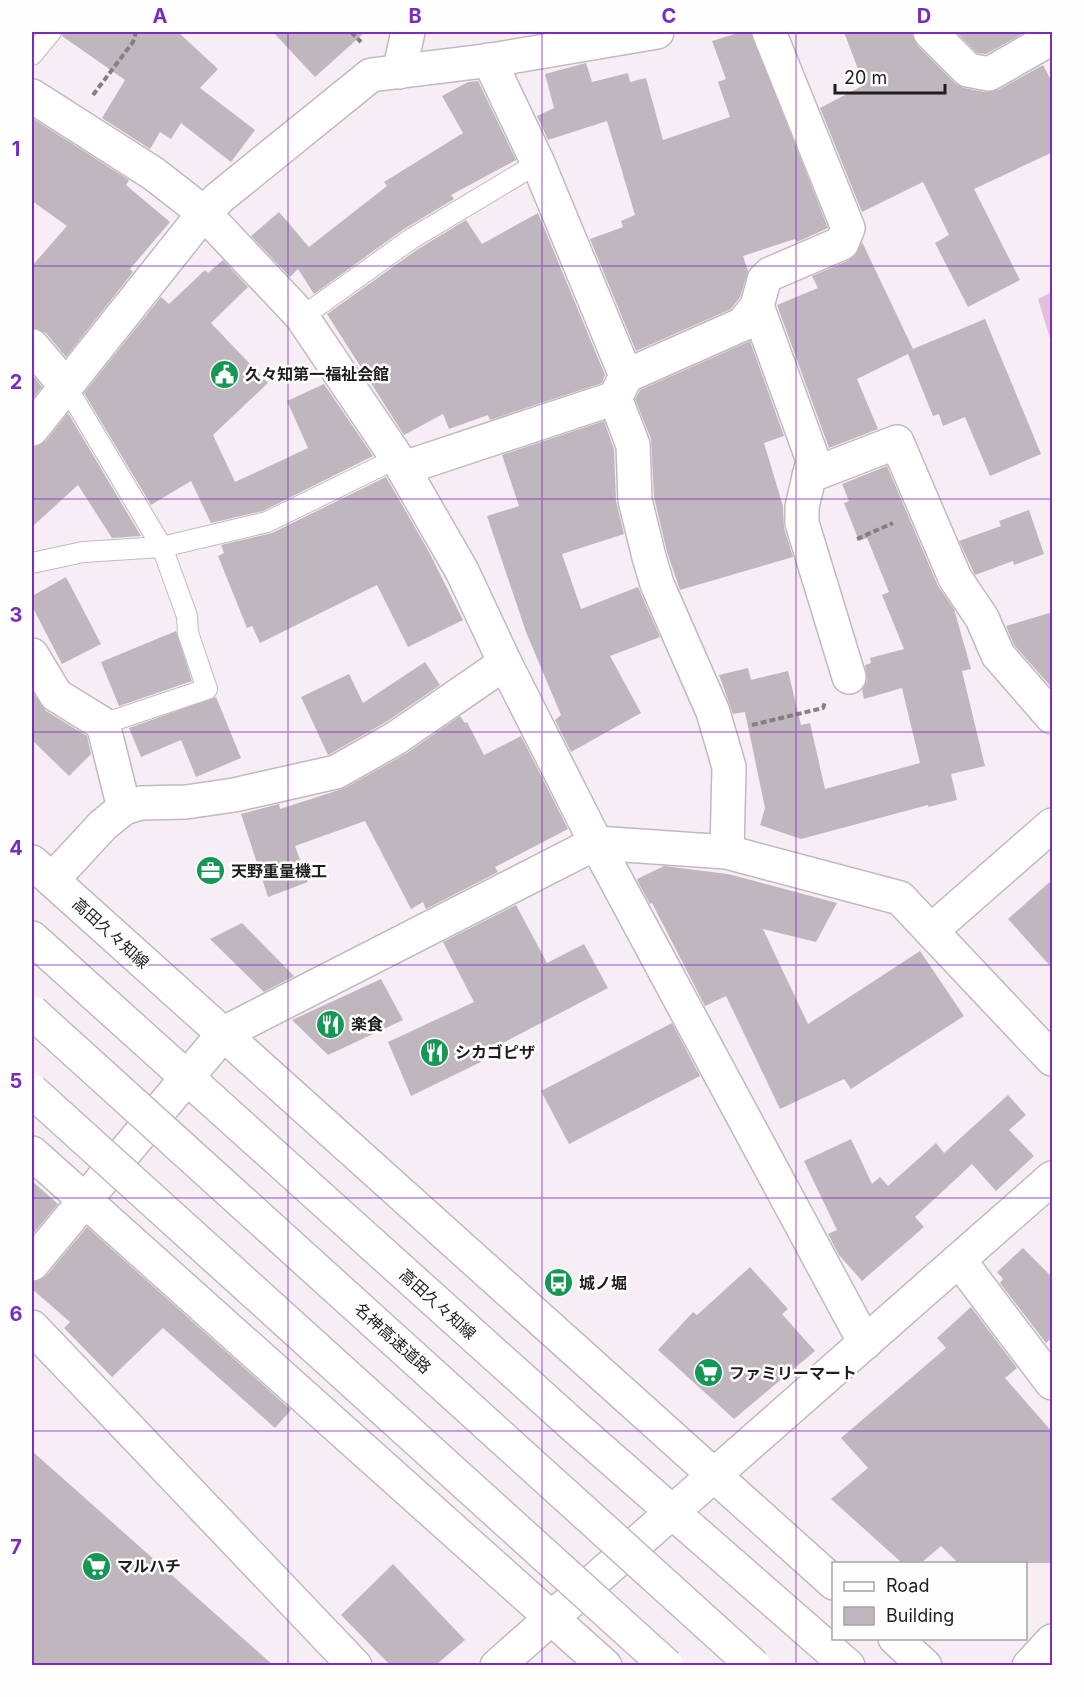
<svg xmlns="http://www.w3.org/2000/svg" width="1084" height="1697" viewBox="0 0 1084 1697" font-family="Inter,'Noto Sans JP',sans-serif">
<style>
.green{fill:#e3bedb}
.building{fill:#c0b7be}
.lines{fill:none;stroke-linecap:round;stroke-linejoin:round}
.service-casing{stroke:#c2b9c0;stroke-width:22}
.minor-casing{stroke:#c2b9c0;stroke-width:36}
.secondary-casing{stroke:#c2b9c0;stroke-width:36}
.path{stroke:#847f83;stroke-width:4;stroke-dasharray:6 3;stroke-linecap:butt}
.service{stroke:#fff;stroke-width:20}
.minor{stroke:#fff;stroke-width:33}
.secondary{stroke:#fff;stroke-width:33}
.motorway-bridge-casing{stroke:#c2b9c0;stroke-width:36;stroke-linecap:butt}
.motorway-bridge{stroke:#fff;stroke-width:33}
.grid{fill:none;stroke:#7b2cbf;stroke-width:1.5;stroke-opacity:0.55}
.labels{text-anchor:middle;stroke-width:5;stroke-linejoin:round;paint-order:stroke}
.poi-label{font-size:16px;font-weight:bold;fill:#201d1f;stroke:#fefefe;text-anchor:start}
.street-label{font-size:16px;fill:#201d1f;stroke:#fefefe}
.neatline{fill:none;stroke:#7b2cbf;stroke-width:2}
.grid-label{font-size:20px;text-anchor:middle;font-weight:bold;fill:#7b2cbf}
</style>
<rect width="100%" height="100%" fill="#f7eef5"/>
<path class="green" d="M1052,292V345L1038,299Z"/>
<g class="building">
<path d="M63,32H178L218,69L200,88L255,130L231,162L181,123L171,139L160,132L150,149L102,118L125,80L62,36Z"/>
<path d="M273,32H365L315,77Z"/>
<path d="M741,32H751L828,228L797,242L795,239L743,256L748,271L740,297L731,309L636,351L590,239L623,227L621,221L635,215L607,121L548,140L537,116L554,108L545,74L586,63L592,82L628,73L630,82L646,78L663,140L730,117L718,82L726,79L712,41Z"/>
<path d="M844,32H912L917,45L955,83L964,88L985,92L998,90L1043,65L1053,84V152L974,189L1020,280L968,307L935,243L949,235L923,182L862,212L820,108L864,85Z"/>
<path d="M956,32H1026L986,54L977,53Z"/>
<path d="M478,81L516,160L451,195L454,199L404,229L314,294L298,269L290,277L251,236L279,212L309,247L387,186L384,182L463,133L442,96L468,82Z"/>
<path d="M32,118L129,180L126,185L170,222L130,269L133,272L66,357L46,333L32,328V266L67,226L32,201Z"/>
<path d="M538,213L605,375L602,383L490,420L488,415L449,429L443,414L404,435L327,314L418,249L466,220L482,244Z"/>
<path d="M862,242L913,349L985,319L1041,454L990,476L965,417L943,426L939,414L933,416L908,354L857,379L878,429L829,448L777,305L818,288L812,276L849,260Z"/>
<path d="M223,260L248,287L211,323L268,383L213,435L235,482L308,448L287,401L324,384L373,456L263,511L211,523L191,481L151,505L84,393L161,297L169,304L205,270L208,273Z"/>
<path d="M750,341L784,436L764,443L783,506L784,528L793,557L680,590L667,552L654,497L651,439L635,399L640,390Z"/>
<path d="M32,374L42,387L32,400Z"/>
<path d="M68,413L141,536L112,538L78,485L32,527V447L46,441Z"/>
<path d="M604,421L614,449L616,501L624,534L562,554L581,609L638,587L660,637L610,656L641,713L571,752L555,720L561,715L526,632L487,516L519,506L502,455Z"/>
<path d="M887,466L938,586L954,609L971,669L962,671L985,766L951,774L957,800L928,807V805L801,839L760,825L765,808L745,712L733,714L719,675L748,668L751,680L788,671L801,725L810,723L825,789L920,763L902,688L864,699L862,690L867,681L865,665L871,663L870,658L904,649L882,595L889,592L867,538L859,541L844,503L849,501L842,484Z"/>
<path d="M386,477L428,550L463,620L408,647L377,585L260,643L252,626L247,628L218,556L224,553L221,545L272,533Z"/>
<path d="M1029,510L1044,554L1014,565L1013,561L975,575L959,541L1001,526L999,521Z"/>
<path d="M66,577L101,644L62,664L32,606V596Z"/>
<path d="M1053,612V689L1014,645L1006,626Z"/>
<path d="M176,631L192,681L119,706L101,662Z"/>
<path d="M425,662L440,685L386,722L328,755L301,697L349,674L363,703Z"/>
<path d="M32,691L46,711L87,736L91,754L69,776L32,740Z"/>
<path d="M216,697L241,758L196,777L181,740L141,757L129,728Z"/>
<path d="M460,716L465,723L467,722L484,755L521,736L568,829L495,867L498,872L426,909L423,902L411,909L365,821L295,846L308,882L268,897L241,814L279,804L280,809L345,788L407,753Z"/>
<path d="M664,866L728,874L837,903L816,942L763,929L808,1024L920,951L964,1016L851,1089L844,1079L780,1109L726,996L705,1006L652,903L650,904L638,882L637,879Z"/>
<path d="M1053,879V969L1008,919Z"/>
<path d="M516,905L547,963L584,944L608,988L478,1056L481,1062L411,1096L388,1042L474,1002L443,942Z"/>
<path d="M242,923L294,976L264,992L210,939Z"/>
<path d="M381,979L403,1020L328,1055L292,1020Z"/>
<path d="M672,1023L700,1076L569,1144L541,1091Z"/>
<path d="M1008,1095L1026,1115L1009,1130L1034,1156L996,1191L972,1164L915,1217L924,1227L862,1281L839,1255L828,1234L837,1230L804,1161L851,1139L872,1184L880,1177L888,1186L936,1143L944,1153Z"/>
<path d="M32,1181L58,1204L32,1235Z"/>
<path d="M87,1227L291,1410L275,1428L163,1328L112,1377L64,1328L70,1322L32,1289V1282L46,1276Z"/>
<path d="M1023,1248L1053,1278V1337L1046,1343L1000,1283L1003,1279L997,1272Z"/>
<path d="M750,1267L788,1309L782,1314L815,1351L734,1419L658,1350L693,1312L697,1315Z"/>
<path d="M971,1307L1017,1368L1005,1378L1053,1433V1563H958L941,1546L921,1563H902L831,1499L868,1468L841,1438L946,1348L937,1338Z"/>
<path d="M32,1451L273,1665H32Z"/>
<path d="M393,1564L465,1640L436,1665H390L341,1615Z"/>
</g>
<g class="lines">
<defs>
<g id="service">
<path d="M32,55L51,32"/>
<path d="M302,317L411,239L538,163"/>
<path d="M66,386L162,547L187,616L188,633L207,689L103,724"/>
<path d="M32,563L83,552L162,547L267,522L397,458"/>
</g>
<g id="minor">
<path d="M930,32L968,70L989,74L1052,38"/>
<path d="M489,60L538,163L626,376"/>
<path d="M399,72L408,32"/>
<path d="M32,96L154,174L204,213L302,317L397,458L462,571L505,663L596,843L865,1343"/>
<path d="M757,306L813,460L802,507V523L849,677"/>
<path d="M32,346L66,386"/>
<path d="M615,398L633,445L635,500L649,557L657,584L713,712L729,767L727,852"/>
<path d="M32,429L204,213L219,198L371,75L492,60L657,32"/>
<path d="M404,468L615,398L626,376L743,324L757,306L764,280L770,274L842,243L848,228L769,32"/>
<path d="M809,476L897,442L955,578L982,618L998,655L1052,717"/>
<path d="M32,655L56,695L103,724L124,808"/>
<path d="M52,880L103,825L124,808L141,803L186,802L234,795L336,772L396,738L505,663"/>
<path d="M931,931L1052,825"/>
<path d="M32,1153L605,1666"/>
<path d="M959,1260L1052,1383"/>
<path d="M32,1264L224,1033L596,843L727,852L900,898L1052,1059"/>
<path d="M32,1327L355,1666"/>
<path d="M497,1666L1052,1178"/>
<path d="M1029,1666L1052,1641"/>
</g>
<g id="secondary">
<path d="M32,862L834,1583"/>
<path d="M32,938L574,1426L848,1666"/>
<path d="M895,1638L925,1666"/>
</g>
</defs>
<use href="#service" class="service-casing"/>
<use href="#minor" class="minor-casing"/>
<use href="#secondary" class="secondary-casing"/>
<g class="path">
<path d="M351,32L361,42"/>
<path d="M93,95L133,42L136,32"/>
<path d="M857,539L893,523"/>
<path d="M752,725L823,708L825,702"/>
</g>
<use href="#service" class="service"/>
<use href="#minor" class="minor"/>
<use href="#secondary" class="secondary"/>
<defs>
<g id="motorway-bridge">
<path d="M32,1012L754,1666"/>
<path d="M32,1091L667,1666"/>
</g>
</defs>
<use href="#motorway-bridge" class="motorway-bridge-casing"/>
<use href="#motorway-bridge" class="motorway-bridge"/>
</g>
<path class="grid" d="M288,32V1666M542,32V1666M796,32V1666M32,266H1052M32,499H1052M32,732H1052M32,965H1052M32,1198H1052M32,1431H1052"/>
<defs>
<symbol id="civic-disc" viewBox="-11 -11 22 22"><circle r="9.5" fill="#179756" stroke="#fefefe"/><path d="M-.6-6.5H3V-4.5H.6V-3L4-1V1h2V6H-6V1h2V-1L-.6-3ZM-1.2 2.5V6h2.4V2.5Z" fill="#fff"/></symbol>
<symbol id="office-disc" viewBox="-11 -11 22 22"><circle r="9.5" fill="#179756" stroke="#fefefe"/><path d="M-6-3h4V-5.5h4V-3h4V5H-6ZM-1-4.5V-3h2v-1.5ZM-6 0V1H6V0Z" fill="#fff"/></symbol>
<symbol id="restaurant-disc" viewBox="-11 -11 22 22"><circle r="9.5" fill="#179756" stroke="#fefefe"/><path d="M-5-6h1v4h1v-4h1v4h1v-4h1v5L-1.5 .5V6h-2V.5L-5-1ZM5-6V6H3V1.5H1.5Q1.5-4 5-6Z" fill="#fff"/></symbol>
<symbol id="bus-disc" viewBox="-11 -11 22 22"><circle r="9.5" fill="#179756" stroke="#fefefe"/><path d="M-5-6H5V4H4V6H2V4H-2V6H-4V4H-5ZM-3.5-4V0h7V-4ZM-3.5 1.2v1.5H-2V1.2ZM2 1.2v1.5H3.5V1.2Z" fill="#fff"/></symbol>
<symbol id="supermarket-disc" viewBox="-11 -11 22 22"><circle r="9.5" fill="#179756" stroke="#fefefe"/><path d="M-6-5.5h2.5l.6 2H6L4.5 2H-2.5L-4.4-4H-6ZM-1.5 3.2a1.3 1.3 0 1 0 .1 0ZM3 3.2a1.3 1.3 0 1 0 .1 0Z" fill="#fff"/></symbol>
</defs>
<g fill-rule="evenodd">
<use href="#civic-disc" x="208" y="358" width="33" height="33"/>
<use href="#office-disc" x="194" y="854" width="33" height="33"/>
<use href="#restaurant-disc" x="314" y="1008" width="33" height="33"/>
<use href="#restaurant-disc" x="418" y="1036" width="33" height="33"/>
<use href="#bus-disc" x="542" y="1266" width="33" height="33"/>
<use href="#supermarket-disc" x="692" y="1356" width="33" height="33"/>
<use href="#supermarket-disc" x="80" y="1550" width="33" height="33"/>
</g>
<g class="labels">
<g class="poi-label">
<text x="245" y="380">久々知第一福祉会館</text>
<text x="231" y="877">天野重量機工</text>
<text x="351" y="1030">楽食</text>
<text x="455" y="1058">シカゴピザ</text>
<text x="579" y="1289">城ノ堀</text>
<text x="729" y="1379">ファミリーマート</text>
<text x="117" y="1572">マルハチ</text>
</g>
<g class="street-label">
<text transform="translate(111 933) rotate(42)" y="6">高田久々知線</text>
<text transform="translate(438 1304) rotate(42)" y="6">高田久々知線</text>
<text transform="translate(393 1338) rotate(42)" y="6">名神高速道路</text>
</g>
</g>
<rect width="1084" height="1697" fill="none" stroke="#fefefe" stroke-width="66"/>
<rect x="832" y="1562" width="195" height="78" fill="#fefefe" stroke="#a5a4a5" stroke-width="1.5"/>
<rect x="844" y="1582" width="30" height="9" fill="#ffffff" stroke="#a5a4a5" stroke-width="1.5"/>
<text x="886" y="1592" font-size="18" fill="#201d1f">Road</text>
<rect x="844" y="1607" width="30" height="18" fill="#c0b7be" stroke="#a5a4a5" stroke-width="1.5"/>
<text x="886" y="1622" font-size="18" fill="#201d1f">Building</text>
<path d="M835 84v9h110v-9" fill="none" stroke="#201d1f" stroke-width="3"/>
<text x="844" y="84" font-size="18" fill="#201d1f" stroke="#fefefe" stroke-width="4.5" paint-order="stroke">20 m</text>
<rect x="33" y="33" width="1018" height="1631" class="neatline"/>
<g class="grid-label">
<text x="160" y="23">A</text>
<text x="415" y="23">B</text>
<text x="669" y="23">C</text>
<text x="924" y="23">D</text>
<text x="16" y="156">1</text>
<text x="16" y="389">2</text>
<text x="16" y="622">3</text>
<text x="16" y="855">4</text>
<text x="16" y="1088">5</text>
<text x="16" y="1321">6</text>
<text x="16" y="1554">7</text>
</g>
</svg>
